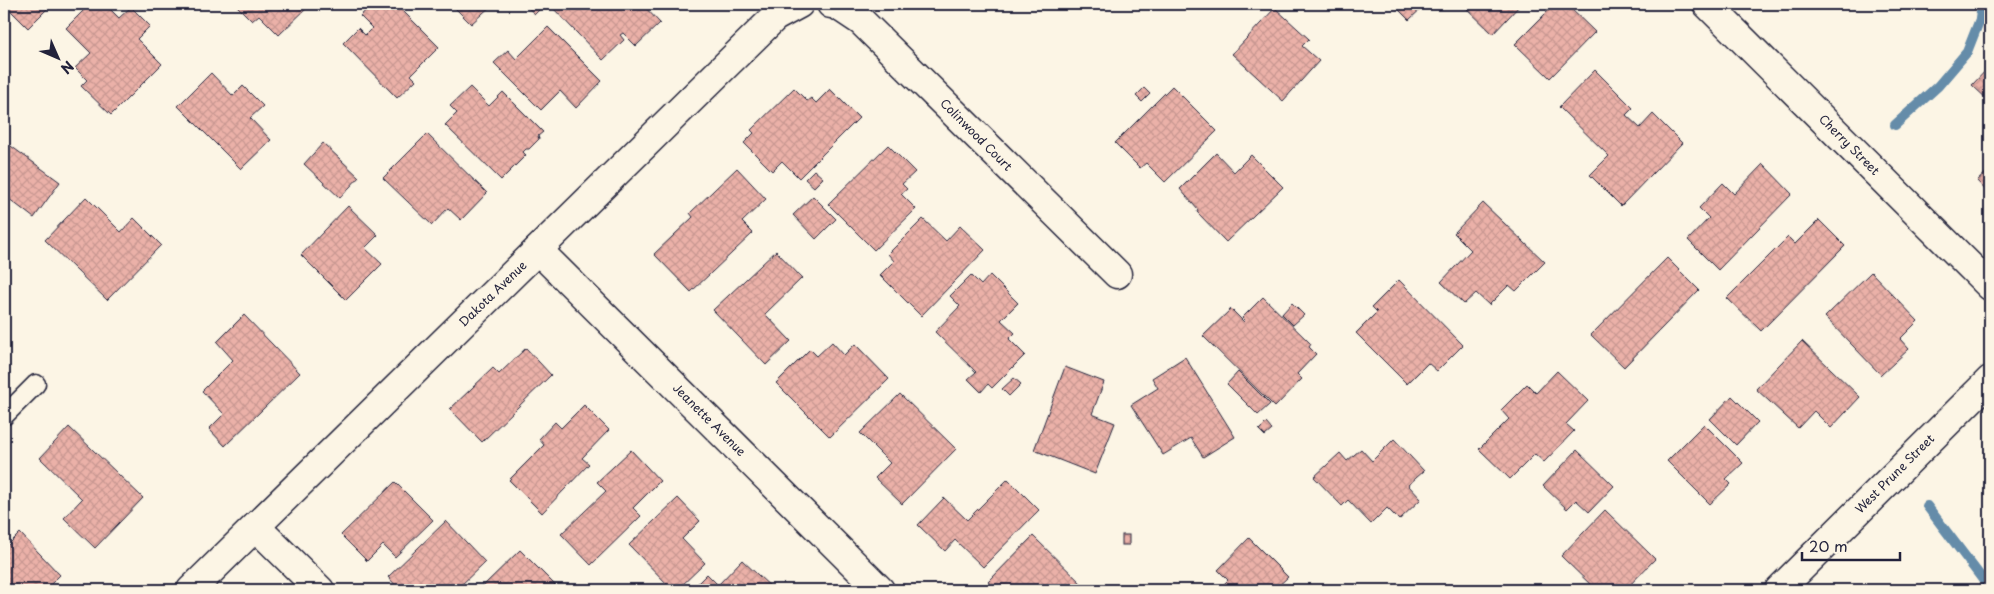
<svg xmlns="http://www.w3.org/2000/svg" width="1994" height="594" viewBox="0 0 1994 594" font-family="'Playpen Sans',sans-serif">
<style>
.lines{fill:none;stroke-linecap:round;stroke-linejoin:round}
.stream{stroke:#658ca9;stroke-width:10}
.building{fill:url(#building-cross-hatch);stroke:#22223b}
.lane-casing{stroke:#22223b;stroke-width:21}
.street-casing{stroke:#22223b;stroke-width:31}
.lane{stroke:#fcf5e5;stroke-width:18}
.street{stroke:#fcf5e5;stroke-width:28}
.labels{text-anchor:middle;stroke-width:5;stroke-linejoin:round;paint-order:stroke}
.street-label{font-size:12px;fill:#22223b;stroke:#fcf5e5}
</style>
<defs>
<pattern id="building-cross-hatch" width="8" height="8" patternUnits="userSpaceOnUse" patternTransform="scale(1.25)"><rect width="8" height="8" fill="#ebb1a8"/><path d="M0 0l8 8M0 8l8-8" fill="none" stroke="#c99892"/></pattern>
</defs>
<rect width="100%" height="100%" fill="#fcf5e5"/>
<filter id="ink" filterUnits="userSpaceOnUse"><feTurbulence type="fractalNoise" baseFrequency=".02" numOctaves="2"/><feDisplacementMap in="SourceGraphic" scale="10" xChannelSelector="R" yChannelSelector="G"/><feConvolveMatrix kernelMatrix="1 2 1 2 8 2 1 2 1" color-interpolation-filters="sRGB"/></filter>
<g filter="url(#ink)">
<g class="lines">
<g class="stream">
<path d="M1895,125L1938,86L1967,52L1980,19L1982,4"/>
<path d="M1927,506L1990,589"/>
</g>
</g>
<g class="building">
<path d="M4,4H52L28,28Z"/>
<path d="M90,4H105L119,18L131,7L150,26L137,39L162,64L111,115L81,86L87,80L75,68L91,53L66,28Z"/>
<path d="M235,4H311L279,35L259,15L252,21Z"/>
<path d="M373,4H396L439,47L411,75L416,80L397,98L343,43L358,28L365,35L372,28L360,16Z"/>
<path d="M451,4H493L471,24Z"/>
<path d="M530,4H539L542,7L535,14L527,7Z"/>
<path d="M554,4H626L629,7L632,4H642L660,23L636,46L623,33L620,35L624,40L603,60L551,6Z"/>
<path d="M671,4H681L676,9Z"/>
<path d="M1393,4H1426L1409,20Z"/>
<path d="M1462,4H1521L1493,34Z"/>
<path d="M1555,4H1566L1595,32L1550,78L1515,44Z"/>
<path d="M1275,8L1309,39L1302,46L1319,61L1283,101L1232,54Z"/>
<path d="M548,27L602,81L576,108L560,91L541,110L494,63L508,50L516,59Z"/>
<path d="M1990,66V102L1972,85Z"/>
<path d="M1595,70L1633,108L1626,115L1640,128L1653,114L1682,143L1621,206L1590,175L1609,156L1559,107Z"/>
<path d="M211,73L233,96L243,86L263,106L250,118L271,140L241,169L178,106Z"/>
<path d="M1172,86L1217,131L1165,182L1146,163L1140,168L1115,143Z"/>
<path d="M470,87L489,106L503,92L543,132L538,136L539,139L529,149H526L523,152L526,155L501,180L445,125L457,113L450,106Z"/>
<path d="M794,88L807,101L811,98L816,103L830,89L859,118L799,178L782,161L772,171L744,143L754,133L751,130Z"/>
<path d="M1144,88L1150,94L1142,102L1136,96Z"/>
<path d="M427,134L487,193L461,220L448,208L432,225L383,178Z"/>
<path d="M4,141L60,182L34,218L4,195Z"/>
<path d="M323,143L359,177L340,198L304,164Z"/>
<path d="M888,145L915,172L902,184L907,189L901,194L916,209L874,250L828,204Z"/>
<path d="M1216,153L1234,172L1251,155L1283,187L1226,242L1197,212L1198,210L1180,189Z"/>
<path d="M1763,164L1792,194L1718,270L1688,240L1709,218L1699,208L1723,183L1734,194Z"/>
<path d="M737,168L766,199L742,222L753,233L691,292L654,254L693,217L690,213Z"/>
<path d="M1990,169V195L1977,181Z"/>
<path d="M814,170L823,178L814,187L805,179Z"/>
<path d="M813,196L836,219L816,239L793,215Z"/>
<path d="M86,197L121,232L134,218L161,245L107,300L45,240Z"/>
<path d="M1483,203L1545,262L1516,291L1509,285L1489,305L1476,293L1464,304L1441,282L1471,250L1454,233Z"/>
<path d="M348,206L378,235L365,248L382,264L346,300L301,255Z"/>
<path d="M923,219L946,241L960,226L985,250L921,316L880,275L894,261L888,254Z"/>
<path d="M1819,220L1845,246L1761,331L1727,298L1788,237L1795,244Z"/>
<path d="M776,251L802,278L765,314L791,341L766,365L713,310Z"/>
<path d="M1667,258L1699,290L1624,367L1591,335Z"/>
<path d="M1871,272L1918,321L1900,339L1909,349L1881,375L1825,317Z"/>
<path d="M971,275L981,285L990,275L1018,303L1001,320L1015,333L1009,339L1025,355L992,388L988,384L981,392L968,379L976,372L935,332L960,306L950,296Z"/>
<path d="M1399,280L1463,345L1437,371L1428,363L1407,384L1356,333L1377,312L1372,307Z"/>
<path d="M1263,297L1311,344L1309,347L1316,354L1297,374L1302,379L1275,407L1203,336L1231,309L1244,322L1245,321L1242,318Z"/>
<path d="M1292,303L1304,315L1293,325L1282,314Z"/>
<path d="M244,315L300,373L225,446L209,429L224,414L202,391L233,360L217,342Z"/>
<path d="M1802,341L1860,397L1831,428L1814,411L1798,428L1756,389Z"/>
<path d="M832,342L844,355L855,344L889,379L830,437L776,383L810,349L817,356Z"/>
<path d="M526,348L551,375L482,442L450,409L493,368L499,374Z"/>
<path d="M1185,357L1235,437L1203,457L1191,438L1163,455L1131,405L1158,388L1152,378Z"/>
<path d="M1065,367L1104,382L1092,414L1115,423L1095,474L1034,450Z"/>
<path d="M1557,371L1588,401L1566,424L1574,431L1544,462L1535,454L1510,479L1479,449L1509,419L1501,410L1527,384L1536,393Z"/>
<path d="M1238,372L1270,404L1258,415L1227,384Z"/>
<path d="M1014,378L1021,384L1009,396L1002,389Z"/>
<path d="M900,394L956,449L902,504L875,478L890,463L860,433Z"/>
<path d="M1732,396L1758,422L1736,445L1710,419Z"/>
<path d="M584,405L609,430L582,458L589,464L542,513L509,480L544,445L539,439L555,422L561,428Z"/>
<path d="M1266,423L1272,430L1265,436L1259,430Z"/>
<path d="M1704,424L1743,463L1726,479L1731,484L1710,504L1667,461Z"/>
<path d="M69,427L143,498L95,548L64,518L82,499L40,458Z"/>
<path d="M1394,439L1424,471L1408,485L1421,499L1399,520L1387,508L1371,524L1348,500L1342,506L1314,477L1340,453L1347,461L1361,449L1372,461Z"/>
<path d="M631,450L660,481L633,508L641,516L591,565L561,534L606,491L597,482Z"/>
<path d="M1577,450L1614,486L1589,512L1576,500L1567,509L1543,486Z"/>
<path d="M1008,479L1039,510L983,567L955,540L945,551L918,525L944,498L967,520Z"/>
<path d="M395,482L433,520L395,557L383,545L367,561L341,535Z"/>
<path d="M678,498L700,521L682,539L705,563L677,590H673L629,545Z"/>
<path d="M1605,510L1655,559L1625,590H1596L1561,556Z"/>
<path d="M446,521L485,562L456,590H400L388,577Z"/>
<path d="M20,533L60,575L45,590H4V549Z"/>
<rect x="1122" y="535" width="7" height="10"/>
<path d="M1033,536L1088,590H997L988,582Z"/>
<path d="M1249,538L1288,577L1274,590H1218L1228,580L1218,570Z"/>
<path d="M520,550L560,590H488L484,585Z"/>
<path d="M742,560L774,590H691L707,574L718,585Z"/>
</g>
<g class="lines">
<defs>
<path id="lane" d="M4,416L36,384"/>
<g id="street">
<path d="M831,4L837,5L861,21L1117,274"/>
<path d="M1707,4L1990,286"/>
<path d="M538,250L880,590"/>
<path d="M256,527L320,590"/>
<path d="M191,590L775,17L799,4"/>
<path d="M1779,590L1990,380"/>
</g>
</defs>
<use href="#lane" class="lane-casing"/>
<use href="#street" class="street-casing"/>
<use href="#lane" class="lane"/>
<use href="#street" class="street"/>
</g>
</g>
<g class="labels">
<g class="street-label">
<text transform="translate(976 135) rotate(45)" y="4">Colinwood Court</text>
<text transform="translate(1849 145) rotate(45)" y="4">Cherry Street</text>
<text transform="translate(493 294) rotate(-44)" y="4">Dakota Avenue</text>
<text transform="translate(709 420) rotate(45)" y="4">Jeanette Avenue</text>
<text transform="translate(1895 474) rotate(-45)" y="4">West Prune Street</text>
</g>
</g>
<rect width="1994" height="594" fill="none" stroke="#fcf5e5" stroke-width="20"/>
<rect x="10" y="10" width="1974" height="574" fill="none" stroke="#22223b" stroke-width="2" filter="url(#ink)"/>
<g transform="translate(58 58) rotate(135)" stroke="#fcf5e5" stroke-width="4" paint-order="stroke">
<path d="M0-4L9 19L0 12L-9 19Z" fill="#22223b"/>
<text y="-8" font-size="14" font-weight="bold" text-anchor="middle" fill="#22223b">N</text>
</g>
<path d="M1802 552v8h98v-8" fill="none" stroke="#22223b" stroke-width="2.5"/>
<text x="1809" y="552" font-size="15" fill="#22223b" stroke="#fcf5e5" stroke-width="4" paint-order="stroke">20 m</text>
</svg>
